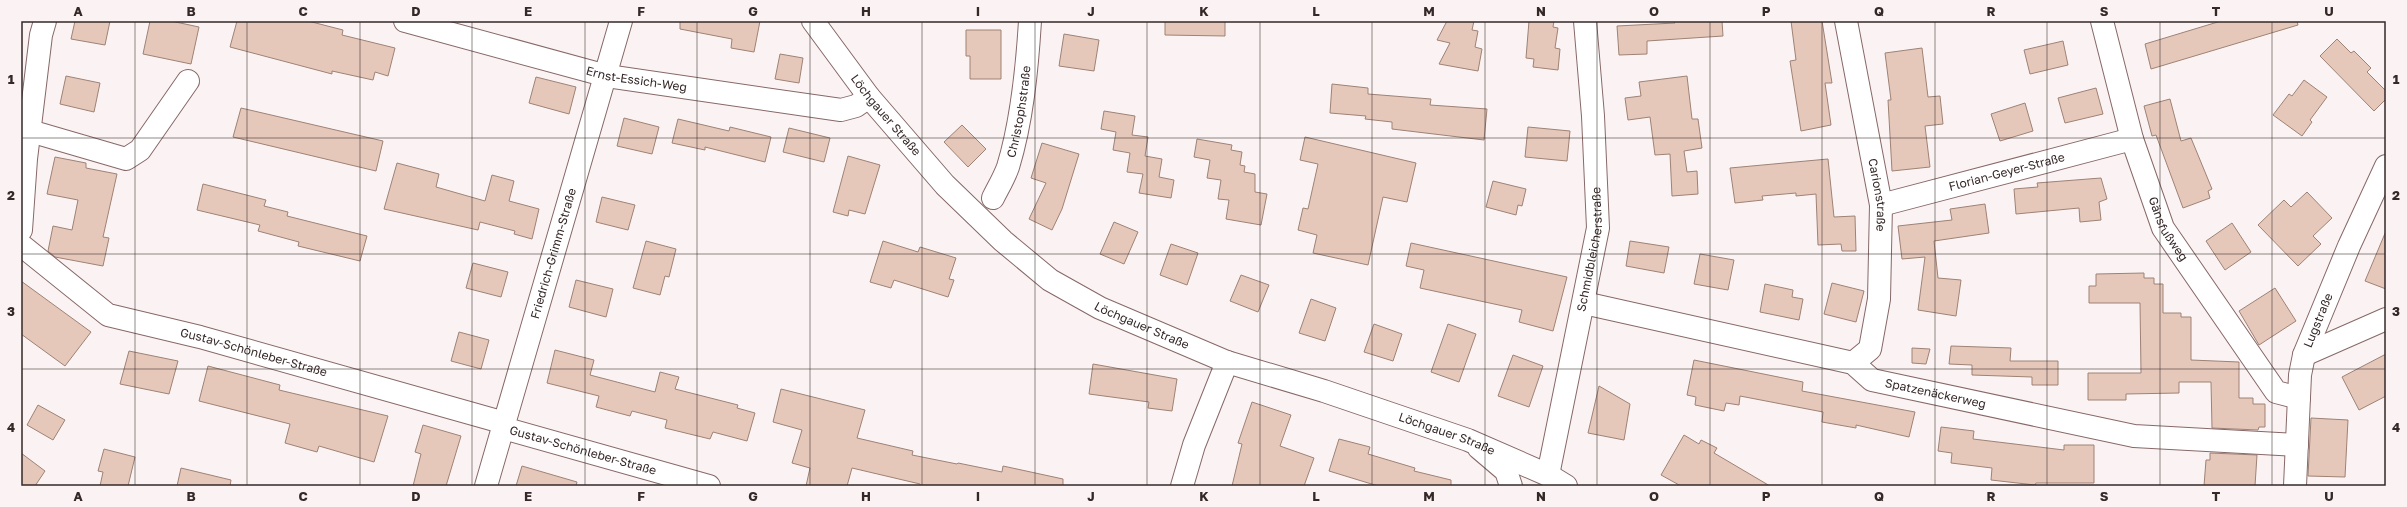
<svg xmlns="http://www.w3.org/2000/svg" width="2407" height="507" viewBox="0 0 2407 507" font-family="'Golos Text',sans-serif">
<style>
.building{fill:#e6c8bb;stroke:#9e8275}
.lines{fill:none;stroke-linecap:round;stroke-linejoin:round}
.minor-casing{stroke:#876868;stroke-width:24}
.tertiary-casing{stroke:#876868;stroke-width:24}
.secondary-casing{stroke:#876868;stroke-width:24}
.minor{stroke:#fff;stroke-width:22}
.tertiary{stroke:#fff;stroke-width:22}
.secondary{stroke:#fff;stroke-width:22}
.grid{fill:none;stroke:#352828;stroke-width:1;stroke-opacity:0.55}
.labels{text-anchor:middle;stroke-width:3;stroke-linejoin:round;paint-order:stroke}
.street-label{font-size:12px;fill:#352828;stroke:#fbf3f3}
.neatline{fill:none;stroke:#352828;stroke-width:1.5}
.grid-label{font-size:13px;text-anchor:middle;font-weight:bold;fill:#352828}
</style>
<rect width="100%" height="100%" fill="#fbf3f3"/>
<g class="building">
<path d="M75,21H110L105,45L71,39Z"/>
<path d="M150,21H171L199,27L191,64L143,54Z"/>
<path d="M237,21H308L343,30L342,35L395,48L388,76L375,72L373,80L332,71V74L230,47Z"/>
<path d="M680,21H760L754,52L731,48L732,39L680,29Z"/>
<path d="M1165,21H1225V36L1165,35Z"/>
<path d="M1447,21H1474L1472,30L1478,31L1475,47L1482,49L1478,71L1439,64L1450,43L1437,40Z"/>
<path d="M1529,21H1554L1553,27L1558,28L1555,48L1560,49L1558,70L1533,67L1534,59L1526,58Z"/>
<path d="M1674,21H1722L1723,36L1647,41V54L1619,55L1617,26L1675,23Z"/>
<path d="M1791,21H1822L1832,83H1825L1831,125L1801,131L1790,61L1796,60Z"/>
<path d="M2221,21H2297L2298,25L2151,69L2145,44Z"/>
<path d="M966,30H1001V79H970V56H966Z"/>
<path d="M1064,34L1099,40L1094,71L1059,66Z"/>
<path d="M2337,39L2351,53L2354,51L2371,68L2367,72L2386,91V99L2374,111L2320,56Z"/>
<path d="M2063,41L2068,65L2030,74L2024,50Z"/>
<path d="M1922,48L1928,97L1940,96L1943,124L1925,126L1930,167L1892,171L1888,100H1891L1885,53Z"/>
<path d="M780,54L803,58L799,83L775,79Z"/>
<path d="M66,76L100,83L94,112L60,104Z"/>
<path d="M1687,76L1692,119H1698L1702,148L1684,151L1687,172L1697,171L1698,194L1672,196L1670,154L1655,155L1650,117L1628,120L1625,98L1641,96L1639,82Z"/>
<path d="M536,77L576,87L569,114L529,103Z"/>
<path d="M2304,80L2327,97L2310,120L2312,122L2302,136L2273,115L2289,94L2292,96Z"/>
<path d="M1332,84L1368,88V94L1431,99L1430,105L1487,109L1484,140L1392,129V122L1365,119L1366,116L1330,113Z"/>
<path d="M2096,88L2103,114L2065,123L2058,98Z"/>
<path d="M2170,99L2181,141L2191,138L2212,189L2208,191L2210,198L2183,208L2156,135L2152,136L2144,106Z"/>
<path d="M2025,103L2033,131L2000,141L1991,114Z"/>
<path d="M241,108L383,141L376,171L233,137Z"/>
<path d="M1104,111L1135,116L1132,135L1148,137L1145,156L1162,159L1159,177L1174,180L1171,198L1139,193L1143,174L1127,172L1130,153L1113,150L1116,132L1101,129Z"/>
<path d="M624,118L659,127L652,154L617,146Z"/>
<path d="M678,119L729,131L730,127L771,137L765,162L705,147V150L672,143Z"/>
<path d="M962,125L986,149L968,167L944,142Z"/>
<path d="M1528,127L1570,131L1567,161L1525,157Z"/>
<path d="M789,128L830,138L824,162L783,152Z"/>
<path d="M1305,137L1416,163L1407,202L1383,197L1368,265L1313,253L1317,235L1298,230L1303,208L1308,209L1318,164L1300,160Z"/>
<path d="M1197,139L1232,145L1231,150L1242,152L1240,165L1245,166L1244,172L1255,174V192L1267,194L1261,225L1226,219L1229,200L1218,199L1221,180L1207,178L1210,160L1194,157Z"/>
<path d="M1042,143L1079,154L1062,209L1052,230L1029,219L1046,183L1031,178Z"/>
<path d="M848,156L880,165L865,214L849,210L848,216L833,212Z"/>
<path d="M55,157L86,163V168L117,174L103,237L109,238L103,266L55,257L48,251L53,226L72,230L78,200L47,194Z"/>
<path d="M1828,159L1834,217L1855,216L1856,251H1842L1841,244L1818,245L1816,194L1796,196V193L1762,196L1763,200L1735,203L1730,168Z"/>
<path d="M397,163L439,174L436,187L485,201L492,175L514,181L509,201L539,209L532,239L514,234L515,231L480,222L478,230L384,209Z"/>
<path d="M2101,178L2107,199L2099,202L2101,220L2080,222L2079,208L2016,214L2014,189L2038,187L2037,183Z"/>
<path d="M1493,181L1526,189L1522,206L1518,205L1516,215L1486,207Z"/>
<path d="M203,184L266,200L264,206L288,212L287,216L367,236L360,261L298,246L299,242L258,231L260,225L197,210Z"/>
<path d="M2307,192L2332,218L2313,236L2321,244L2298,266L2258,225L2284,200L2291,207Z"/>
<path d="M602,197L635,205L628,230L596,222Z"/>
<path d="M1985,204L1989,233L1934,241L1938,278L1961,280L1956,316L1918,310L1925,257L1902,259L1898,226L1952,220L1950,209Z"/>
<path d="M1114,222L1138,232L1124,264L1100,254Z"/>
<path d="M2232,223L2251,252L2225,270L2206,241Z"/>
<path d="M2386,231V289L2365,281Z"/>
<path d="M646,241L676,249L669,277L665,276L660,295L633,288Z"/>
<path d="M883,241L918,252L920,247L956,258L949,279L954,280L948,297L894,280L891,288L870,282Z"/>
<path d="M1630,241L1669,247L1664,273L1626,266Z"/>
<path d="M1411,243L1567,277L1553,331L1519,322L1522,310L1420,288L1424,270L1406,266Z"/>
<path d="M1171,244L1198,253L1187,285L1160,275Z"/>
<path d="M1700,254L1734,260L1728,290L1694,284Z"/>
<path d="M473,263L508,272L501,297L466,288Z"/>
<path d="M2144,273V278H2154V284H2163V313H2181V317H2191V360L2239,362V398H2253V404H2265V427H2259L2258,430L2212,428L2211,382H2179V393L2126,394V400H2088V373H2141L2140,303H2089V286H2096V274Z"/>
<path d="M1241,275L1269,285L1258,312L1230,301Z"/>
<path d="M576,280L613,289L606,317L569,307Z"/>
<path d="M21,281L91,332L65,366L21,334Z"/>
<path d="M1832,283L1864,291L1856,322L1824,314Z"/>
<path d="M1765,284L1793,290L1792,297L1803,299L1799,320L1760,312Z"/>
<path d="M2275,288L2296,321L2259,345L2239,311Z"/>
<path d="M1311,299L1336,308L1325,341L1299,333Z"/>
<path d="M1374,324L1402,334L1393,361L1364,352Z"/>
<path d="M1448,324L1476,334L1459,382L1431,372Z"/>
<path d="M459,332L489,340L481,369L451,361Z"/>
<path d="M1951,346L2011,348L2010,361H2058V385H2032V377L1972,375V365L1949,364Z"/>
<path d="M1912,348L1930,349L1926,364L1912,363Z"/>
<path d="M555,350L594,360L590,375L655,392L660,372L679,377L675,389L738,405L737,408L755,413L747,441L713,432L710,439L665,428L667,420L632,411L630,416L596,407L599,396L547,383Z"/>
<path d="M129,351L178,361L169,394L120,384Z"/>
<path d="M2386,354V396L2359,410L2342,377Z"/>
<path d="M1513,355L1543,366L1529,407L1498,396Z"/>
<path d="M1694,360L1803,382L1802,391L1915,412L1909,437L1856,425V428L1822,422L1823,412L1740,396L1739,405L1726,403L1724,411L1695,405L1696,397L1687,395Z"/>
<path d="M1093,364L1177,379L1172,411L1148,408L1149,402L1089,394Z"/>
<path d="M208,366L280,385L279,390L388,416L374,462L319,446L317,452L285,443L290,424L199,401Z"/>
<path d="M1599,386L1630,404L1624,440L1588,433Z"/>
<path d="M781,389L865,410L857,438L913,451L912,455L957,464L958,463L1002,472L1003,466L1063,479V486H920V484L852,468L847,486H806L810,468L792,463L802,430L773,422Z"/>
<path d="M1252,402L1291,415L1280,446L1314,458L1304,486H1232L1242,444L1238,443Z"/>
<path d="M38,405L65,420L53,440L27,425Z"/>
<path d="M2311,418L2348,420L2345,477L2308,476Z"/>
<path d="M423,425L461,436L446,486H413L421,454L415,452Z"/>
<path d="M1941,427L1974,431L1973,439L2064,450V445H2094V483H2036L2035,485L1991,480L1992,468L1951,463L1952,453L1938,451Z"/>
<path d="M1684,435L1699,444L1701,440L1717,448L1714,453L1770,486H1681L1661,475Z"/>
<path d="M1339,439L1370,447L1368,454L1415,468L1414,471L1451,480V486H1378L1329,471Z"/>
<path d="M104,449L135,457L128,486H100L103,472L98,471Z"/>
<path d="M21,453L45,471L35,486H21Z"/>
<path d="M2210,453L2257,455L2255,486H2204L2206,460H2210Z"/>
<path d="M522,466L577,482L576,486H516Z"/>
<path d="M181,468L231,480L230,486H177Z"/>
</g>
<g class="lines">
<defs>
<g id="minor">
<path id="s1" d="M405,21L607,76L841,110L856,106L869,97"/>
<path id="s2" d="M1846,21L1881,205L1879,299L1870,349L1853,363"/>
<path id="s3" d="M2102,21L2132,139L2163,228L2276,392L2299,398"/>
<path d="M30,131L126,159L140,150L188,81"/>
<path id="s4" d="M993,198C998,188 1004,178 1008,167C1022,121 1027,70 1030,21"/>
<path id="s5" d="M1881,205L2132,139"/>
<path d="M21,230L26,159L41,35L45,21"/>
<path id="s6" d="M21,245L108,315L200,337L505,423"/>
<path id="s7" d="M1584,303L1853,363L1872,380L2134,436L2297,445"/>
<path d="M2304,355L2386,319"/>
<path id="s8" d="M503,428L709,486"/>
<path id="s9" d="M1548,475L1598,228L1593,116L1585,21"/>
<path id="s10" d="M486,486L621,21"/>
<path d="M1182,486L1194,445L1227,362"/>
<path id="s11" d="M2295,486L2300,375L2304,355L2349,246L2386,166"/>
</g>
<path id="tertiary" d="M1479,448L1506,471L1511,486"/>
<g id="secondary">
<path id="s12" d="M813,21L869,97L945,185L1003,241L1050,280L1100,308L1227,362L1324,391L1468,440L1548,475L1566,486"/>
</g>
</defs>
<use href="#minor" class="minor-casing"/>
<use href="#tertiary" class="tertiary-casing"/>
<use href="#secondary" class="secondary-casing"/>
<use href="#minor" class="minor"/>
<use href="#tertiary" class="tertiary"/>
<use href="#secondary" class="secondary"/>
</g>
<path class="grid" d="M135,21V486M247,21V486M360,21V486M472,21V486M585,21V486M697,21V486M810,21V486M922,21V486M1035,21V486M1147,21V486M1260,21V486M1372,21V486M1485,21V486M1597,21V486M1710,21V486M1822,21V486M1935,21V486M2047,21V486M2160,21V486M2272,21V486M21,138H2386M21,254H2386M21,369H2386"/>
<g class="labels">
<g class="street-label">
<text dy="4" stroke="none"><textPath href="#s1" startOffset="239">Ernst-Essich-Weg</textPath></text>
<text dy="4" stroke="none"><textPath href="#s4" startOffset="91">Christophstraße</textPath></text>
<text dy="4" stroke="none"><textPath href="#s12" startOffset="119">Löchgauer Straße</textPath></text>
<text dy="4" stroke="none"><textPath href="#s5" startOffset="130">Florian-Geyer-Straße</textPath></text>
<text dy="4" stroke="none"><textPath href="#s2" startOffset="177">Carionstraße</textPath></text>
<text dy="4" stroke="none"><textPath href="#s3" startOffset="219">Gänsfußweg</textPath></text>
<text dy="4" stroke="none"><textPath href="#s9" startOffset="230">Schmidbleicherstraße</textPath></text>
<text dy="4" stroke="none"><textPath href="#s10" startOffset="242">Friedrich-Grimm-Straße</textPath></text>
<text dy="4" stroke="none"><textPath href="#s11" startOffset="169">Lugstraße</textPath></text>
<text dy="4" stroke="none"><textPath href="#s12" startOffset="455">Löchgauer Straße</textPath></text>
<text dy="4" stroke="none"><textPath href="#s6" startOffset="262">Gustav-Schönleber-Straße</textPath></text>
<text dy="4" stroke="none"><textPath href="#s7" startOffset="366">Spatzenäckerweg</textPath></text>
<text dy="4" stroke="none"><textPath href="#s12" startOffset="779">Löchgauer Straße</textPath></text>
<text dy="4" stroke="none"><textPath href="#s8" startOffset="83">Gustav-Schönleber-Straße</textPath></text>
</g>
</g>
<rect width="2407" height="507" fill="none" stroke="#fbf3f3" stroke-width="44"/>
<rect x="22" y="22" width="2363" height="463" class="neatline"/>
<g class="grid-label">
<text x="78" y="16">A</text>
<text x="191" y="16">B</text>
<text x="303" y="16">C</text>
<text x="416" y="16">D</text>
<text x="528" y="16">E</text>
<text x="641" y="16">F</text>
<text x="753" y="16">G</text>
<text x="866" y="16">H</text>
<text x="978" y="16">I</text>
<text x="1091" y="16">J</text>
<text x="1204" y="16">K</text>
<text x="1316" y="16">L</text>
<text x="1429" y="16">M</text>
<text x="1541" y="16">N</text>
<text x="1654" y="16">O</text>
<text x="1766" y="16">P</text>
<text x="1879" y="16">Q</text>
<text x="1991" y="16">R</text>
<text x="2104" y="16">S</text>
<text x="2216" y="16">T</text>
<text x="2329" y="16">U</text>
<text x="11" y="84">1</text>
<text x="2396" y="84">1</text>
<text x="11" y="200">2</text>
<text x="2396" y="200">2</text>
<text x="11" y="316">3</text>
<text x="2396" y="316">3</text>
<text x="11" y="432">4</text>
<text x="2396" y="432">4</text>
<text x="78" y="501">A</text>
<text x="191" y="501">B</text>
<text x="303" y="501">C</text>
<text x="416" y="501">D</text>
<text x="528" y="501">E</text>
<text x="641" y="501">F</text>
<text x="753" y="501">G</text>
<text x="866" y="501">H</text>
<text x="978" y="501">I</text>
<text x="1091" y="501">J</text>
<text x="1204" y="501">K</text>
<text x="1316" y="501">L</text>
<text x="1429" y="501">M</text>
<text x="1541" y="501">N</text>
<text x="1654" y="501">O</text>
<text x="1766" y="501">P</text>
<text x="1879" y="501">Q</text>
<text x="1991" y="501">R</text>
<text x="2104" y="501">S</text>
<text x="2216" y="501">T</text>
<text x="2329" y="501">U</text>
</g>
</svg>
